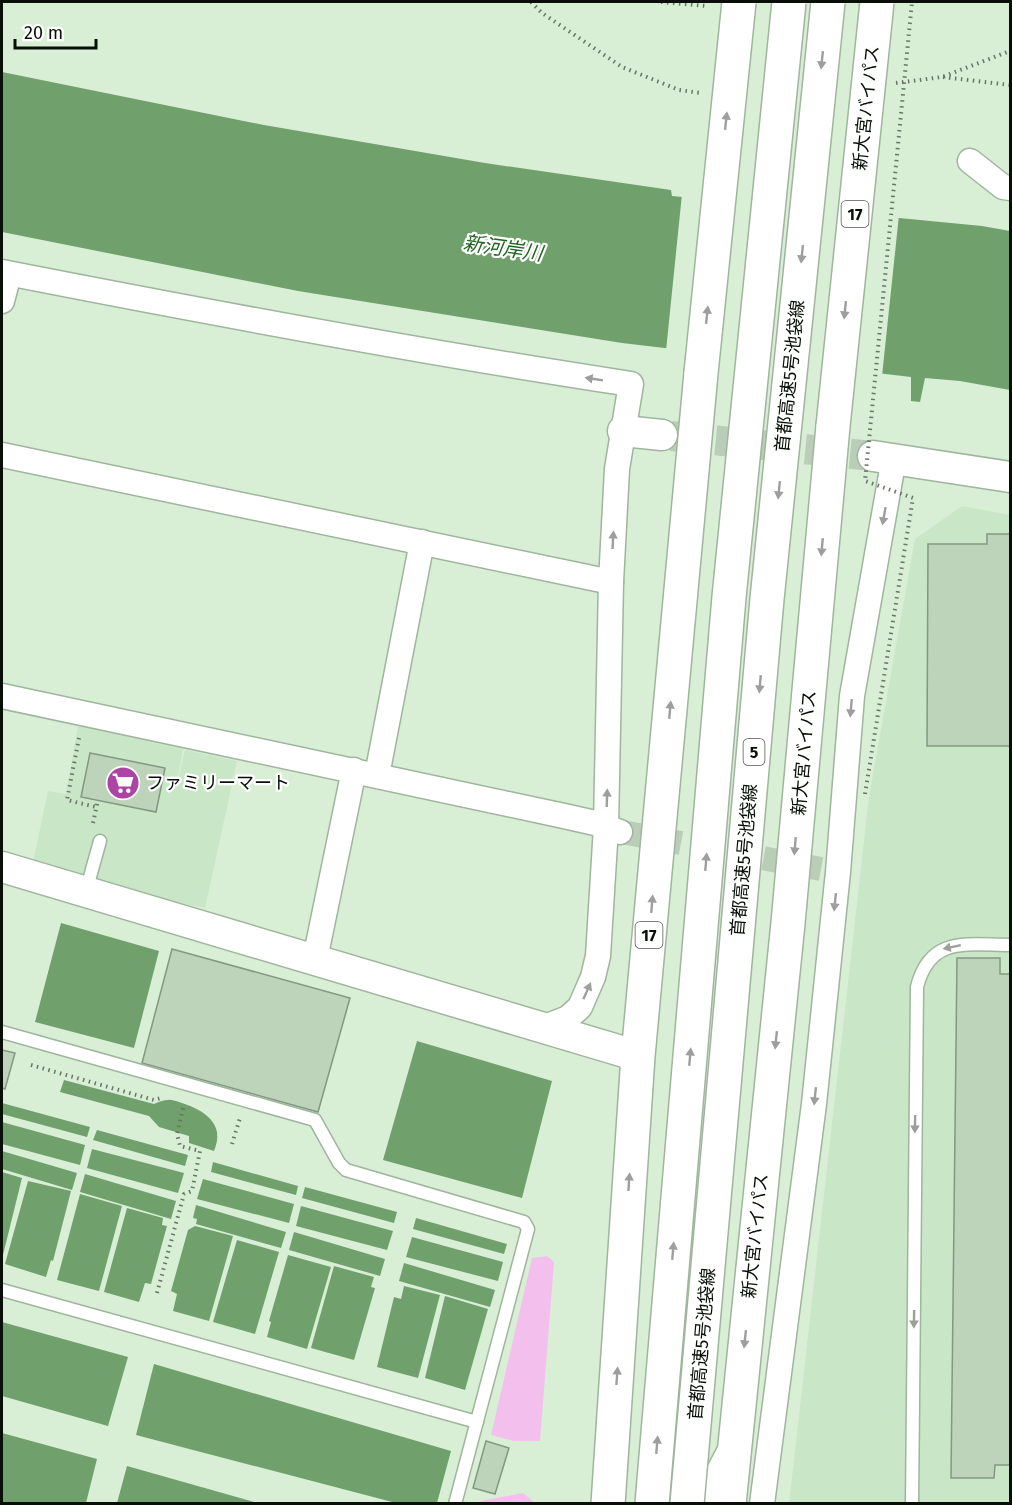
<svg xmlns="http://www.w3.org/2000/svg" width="1012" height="1505" viewBox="0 0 1012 1505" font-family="'Fira Sans','Noto Sans JP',sans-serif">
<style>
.built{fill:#c9e6c6}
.green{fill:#f3c0ee}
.water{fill:#70a16d}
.pier{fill:#d8efd6}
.building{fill:#bdd4bb;stroke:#829881;stroke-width:1.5}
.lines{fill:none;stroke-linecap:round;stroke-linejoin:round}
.minor-tunnel{stroke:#b9cdb7;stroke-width:24;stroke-dasharray:24 12;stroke-linecap:butt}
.tertiary-tunnel{stroke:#b9cdb7;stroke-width:30;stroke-dasharray:30 15;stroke-linecap:butt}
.service-casing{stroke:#9fb59d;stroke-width:15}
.minor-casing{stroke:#9fb59d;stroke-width:27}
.tertiary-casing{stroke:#9fb59d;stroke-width:33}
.primary-casing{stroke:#9fb59d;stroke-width:36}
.trunk-casing{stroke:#9fb59d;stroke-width:36}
.path{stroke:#677666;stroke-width:4;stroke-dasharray:1.5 4.5;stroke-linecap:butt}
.service{stroke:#fff;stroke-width:12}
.minor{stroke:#fff;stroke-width:24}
.tertiary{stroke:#fff;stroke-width:30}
.primary{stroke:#fff;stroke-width:33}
.trunk{stroke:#fff;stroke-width:33}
.trunk-bridge-casing{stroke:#9fb59d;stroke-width:36;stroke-linecap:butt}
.motorway-bridge-casing{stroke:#9fb59d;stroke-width:36;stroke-linecap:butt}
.path-bridge{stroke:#677666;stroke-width:4;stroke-dasharray:1.5 4.5;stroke-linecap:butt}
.trunk-bridge{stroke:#fff;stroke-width:33}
.motorway-bridge{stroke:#fff;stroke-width:33}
.oneway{fill:#9c9f9c}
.labels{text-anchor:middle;stroke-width:4.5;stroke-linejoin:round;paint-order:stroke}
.shield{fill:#fff;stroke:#515751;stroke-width:1.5}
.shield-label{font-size:16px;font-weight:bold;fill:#070f07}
.street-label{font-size:18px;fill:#070f07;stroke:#fff}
.poi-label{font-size:18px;fill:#070f07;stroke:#fff;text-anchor:start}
.water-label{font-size:20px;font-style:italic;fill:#236623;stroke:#fff}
</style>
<rect width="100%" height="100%" fill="#d8efd6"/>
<g class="built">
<path d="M962,506L1010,515V1503L789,1504L869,797L915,539Z"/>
<path d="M78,726L183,749L176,788L185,750L237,761L205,908L153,897V895L33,862L48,791L66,794Z"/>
</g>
<g class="green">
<path d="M547,1256L554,1262L540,1441H514L491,1435L532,1258Z"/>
<path d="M523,1493L535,1503H480L481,1501Z"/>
</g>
<g class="water">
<path d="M2,72L264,125L485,163L671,190L672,196L982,226L1010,231V390L960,381L925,378L920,402L911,401V377L622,343L298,291L2,232Z"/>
<path d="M61,923L159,951L134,1048L35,1022Z"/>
<path d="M417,1041L552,1081L522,1198L383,1160Z"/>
<path d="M64,1080L154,1104C158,1102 164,1100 168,1100C172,1099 178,1102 182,1103C204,1110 226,1124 214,1151L189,1143V1136L159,1127L149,1116L60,1092Z"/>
<path d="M2,1103L90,1127L87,1137L2,1114Z"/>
<path d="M2,1122L85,1145L80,1165L2,1144Z"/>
<path d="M97,1130L188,1155L185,1166L93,1140Z"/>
<path d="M92,1149L184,1173L178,1193L87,1168Z"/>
<path d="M2,1151L77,1173L72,1190L2,1169Z"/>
<path d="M213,1162L298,1186L296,1195L211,1172Z"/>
<path d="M2,1172L22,1178L2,1259Z"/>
<path d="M85,1174L176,1201L171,1219L80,1192Z"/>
<path d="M203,1179L294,1204L289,1223L197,1199Z"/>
<path d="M28,1181L71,1191L53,1261L51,1260L46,1277L5,1264Z"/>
<path d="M305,1187L397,1212L394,1223L302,1198Z"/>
<path d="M80,1194L122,1206L99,1291L57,1280Z"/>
<path d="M196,1205L286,1232L281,1248L196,1224L197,1219L193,1218Z"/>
<path d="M301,1206L393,1231L387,1250L296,1226Z"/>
<path d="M127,1208L163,1218L162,1225L167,1226L151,1284L145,1283L139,1302L104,1292Z"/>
<path d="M416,1218L507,1244L504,1254L413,1229Z"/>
<path d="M195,1226L233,1236L209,1321L173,1311L177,1294L171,1291L188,1230Z"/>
<path d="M294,1232L385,1259L380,1276L289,1250Z"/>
<path d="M412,1237L503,1262L498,1281L406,1257Z"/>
<path d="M237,1240L279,1252L255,1334L213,1322Z"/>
<path d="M288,1255L331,1267L307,1349L267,1337L271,1322L269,1321Z"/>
<path d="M404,1263L495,1290L490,1307L399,1281Z"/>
<path d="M334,1266L374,1277L371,1287L375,1288L354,1360L311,1348Z"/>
<path d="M404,1286L440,1295L418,1378L377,1367L394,1297L401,1299Z"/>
<path d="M445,1296L488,1309L465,1390L425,1378Z"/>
<path d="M2,1322L128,1357L108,1426L2,1396Z"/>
<path d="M154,1364L451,1451L437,1503H396L136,1435Z"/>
<path d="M2,1433L97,1459L86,1503L2,1502Z"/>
<path d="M127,1466L258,1503H117Z"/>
</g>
<path class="pier" d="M682,194L899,215L882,376L666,351Z"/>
<g class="building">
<path d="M987,534H1010V746H927L928,544H987Z"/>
<path d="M90,753L165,768L156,812L81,797Z"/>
<path d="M172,949L350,998L318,1112L142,1063Z"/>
<path d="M957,958H1000V974H1010V1465H995L994,1478H951Z"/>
<path d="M2,1050L15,1053L5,1089L2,1088Z"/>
<path d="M486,1441L509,1448L495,1494L473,1488Z"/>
</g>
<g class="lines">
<path class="minor-tunnel" d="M622,832L821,869"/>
<path class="tertiary-tunnel" d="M671,436L873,456"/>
<defs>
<g id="service">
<path d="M86,891L100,841"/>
<path d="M2,1032L315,1120L339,1163L346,1170L524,1222L528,1229L455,1504"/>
<path d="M2,1290L477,1422"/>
<path d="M912,1504L917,987C930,935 968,945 1010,945"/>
</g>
<g id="minor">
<path d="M970,161L1003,187L1010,188"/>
<path d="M2,272C211,313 420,352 631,384L617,469L611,582L606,827L598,956L593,977L580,1007L568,1018L545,1027"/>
<path d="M2,301L9,274"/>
<path d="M2,455L611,582"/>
<path d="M2,696L564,816L595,823L620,832"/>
<path d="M377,775L422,542"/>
<path d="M315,959L354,770"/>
<path d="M762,1504L814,1104L838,872L852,696L894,458"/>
</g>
<g id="tertiary">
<path d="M623,431L662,435"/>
<path d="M873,456L1010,477"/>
<path d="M2,867L638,1056"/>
</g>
<path id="primary" d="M706,1504L734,1452"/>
<g id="trunk">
<path d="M608,1504L638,1056L701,373"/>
<path d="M729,1504L788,923L833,426"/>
</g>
</defs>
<use href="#service" class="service-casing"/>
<use href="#minor" class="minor-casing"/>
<use href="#tertiary" class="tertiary-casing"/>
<use href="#primary" class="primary-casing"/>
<use href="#trunk" class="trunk-casing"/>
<g class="path">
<path d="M531,2L542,13L622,67L679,90L701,93"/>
<path d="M661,2L707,6"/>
<path d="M943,77L1010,85"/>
<path d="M896,83L942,77L1010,51"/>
<path d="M79,738L67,800L96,807"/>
<path d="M93,823L98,800"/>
<path d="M31,1065L154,1100L161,1098"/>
<path d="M232,1144L240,1118"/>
<path d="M157,1293L184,1194L192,1191L200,1151L180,1146L177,1134L184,1104"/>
</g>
<use href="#service" class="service"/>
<use href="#minor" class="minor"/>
<use href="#tertiary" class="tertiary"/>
<use href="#primary" class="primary"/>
<use href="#trunk" class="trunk"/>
<defs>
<g id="trunk-bridge">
<path d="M701,373L739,2"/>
<path d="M833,426L877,2"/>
</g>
<g id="motorway-bridge">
<path d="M652,1504L729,597L789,2"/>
<path d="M687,1504L767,599L828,2"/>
</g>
</defs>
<use href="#trunk-bridge" class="trunk-bridge-casing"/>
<use href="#motorway-bridge" class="motorway-bridge-casing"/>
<path class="path-bridge" d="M865,794L913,498L865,481L912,2"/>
<use href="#trunk-bridge" class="trunk-bridge"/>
<use href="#motorway-bridge" class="motorway-bridge"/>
</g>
<defs><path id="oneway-solid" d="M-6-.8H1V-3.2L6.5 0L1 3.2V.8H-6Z" transform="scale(1.5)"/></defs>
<g class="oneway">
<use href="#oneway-solid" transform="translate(822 60) rotate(96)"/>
<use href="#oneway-solid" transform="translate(726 121) rotate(-84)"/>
<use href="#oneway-solid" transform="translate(802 254) rotate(96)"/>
<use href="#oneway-solid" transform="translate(845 310) rotate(96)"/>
<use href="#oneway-solid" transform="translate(707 315) rotate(-84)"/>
<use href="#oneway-solid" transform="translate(594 379) rotate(-171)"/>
<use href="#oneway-solid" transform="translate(779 490) rotate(96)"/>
<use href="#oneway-solid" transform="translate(884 516) rotate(100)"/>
<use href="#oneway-solid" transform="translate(613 540) rotate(-87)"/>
<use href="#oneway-solid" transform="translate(822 547) rotate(95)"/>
<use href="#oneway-solid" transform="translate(760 684) rotate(95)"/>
<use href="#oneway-solid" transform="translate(851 708) rotate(95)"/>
<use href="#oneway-solid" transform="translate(670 710) rotate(-85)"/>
<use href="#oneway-solid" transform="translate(607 798) rotate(-88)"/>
<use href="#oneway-solid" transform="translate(795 846) rotate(95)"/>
<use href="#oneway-solid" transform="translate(706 862) rotate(-85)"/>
<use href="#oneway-solid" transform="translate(835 902) rotate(96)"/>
<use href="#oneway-solid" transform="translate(652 904) rotate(-85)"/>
<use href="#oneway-solid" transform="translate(952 947) rotate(168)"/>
<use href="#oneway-solid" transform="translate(587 991) rotate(-66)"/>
<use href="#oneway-solid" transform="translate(776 1040) rotate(96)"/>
<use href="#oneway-solid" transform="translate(690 1057) rotate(-85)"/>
<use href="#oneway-solid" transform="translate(815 1096) rotate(96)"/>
<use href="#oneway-solid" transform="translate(915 1124) rotate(91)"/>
<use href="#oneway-solid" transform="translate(629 1182) rotate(-86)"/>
<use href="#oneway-solid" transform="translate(673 1251) rotate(-85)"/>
<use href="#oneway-solid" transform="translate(914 1319) rotate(91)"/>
<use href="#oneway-solid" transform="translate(745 1339) rotate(96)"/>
<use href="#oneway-solid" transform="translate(617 1376) rotate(-86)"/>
<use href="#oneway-solid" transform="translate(657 1445) rotate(-85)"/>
</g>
<defs>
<symbol id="supermarket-disc" viewBox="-11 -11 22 22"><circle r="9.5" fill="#ac44a6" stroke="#fff"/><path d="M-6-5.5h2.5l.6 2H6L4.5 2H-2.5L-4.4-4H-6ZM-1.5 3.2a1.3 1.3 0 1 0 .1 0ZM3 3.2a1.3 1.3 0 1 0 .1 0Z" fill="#fff"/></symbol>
</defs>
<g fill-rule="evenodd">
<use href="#supermarket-disc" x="104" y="764" width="38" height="38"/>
</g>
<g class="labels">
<g class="shield">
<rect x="841.5" y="201" width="27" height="26" rx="4.5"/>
<rect x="743.5" y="739" width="21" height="26" rx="4.5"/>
<rect x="635.5" y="922" width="27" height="26" rx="4.5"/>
</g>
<g class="shield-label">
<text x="855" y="220">17</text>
<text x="754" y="758">5</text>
<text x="649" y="941">17</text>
</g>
<g class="street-label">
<text transform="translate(866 108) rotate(-84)" y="6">新大宮バイパス</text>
<text transform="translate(790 376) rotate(-84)" y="6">首都高速5号池袋線</text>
<text transform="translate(804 753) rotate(-85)" y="6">新大宮バイパス</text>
<text transform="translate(744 860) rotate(-85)" y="6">首都高速5号池袋線</text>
<text transform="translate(755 1236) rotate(-84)" y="6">新大宮バイパス</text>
<text transform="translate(702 1344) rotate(-85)" y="6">首都高速5号池袋線</text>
</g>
<g class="poi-label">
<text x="146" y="789">ファミリーマート</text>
</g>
<g class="water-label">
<text transform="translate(503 248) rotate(8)" y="7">新河岸川</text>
</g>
</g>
<rect width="1012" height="1505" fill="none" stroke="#070f07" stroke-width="6"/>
<path d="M15 39v9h81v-9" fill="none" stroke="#070f07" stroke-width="3"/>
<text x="24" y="39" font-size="18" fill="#070f07" stroke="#ffffff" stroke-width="4.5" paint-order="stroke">20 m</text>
</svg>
